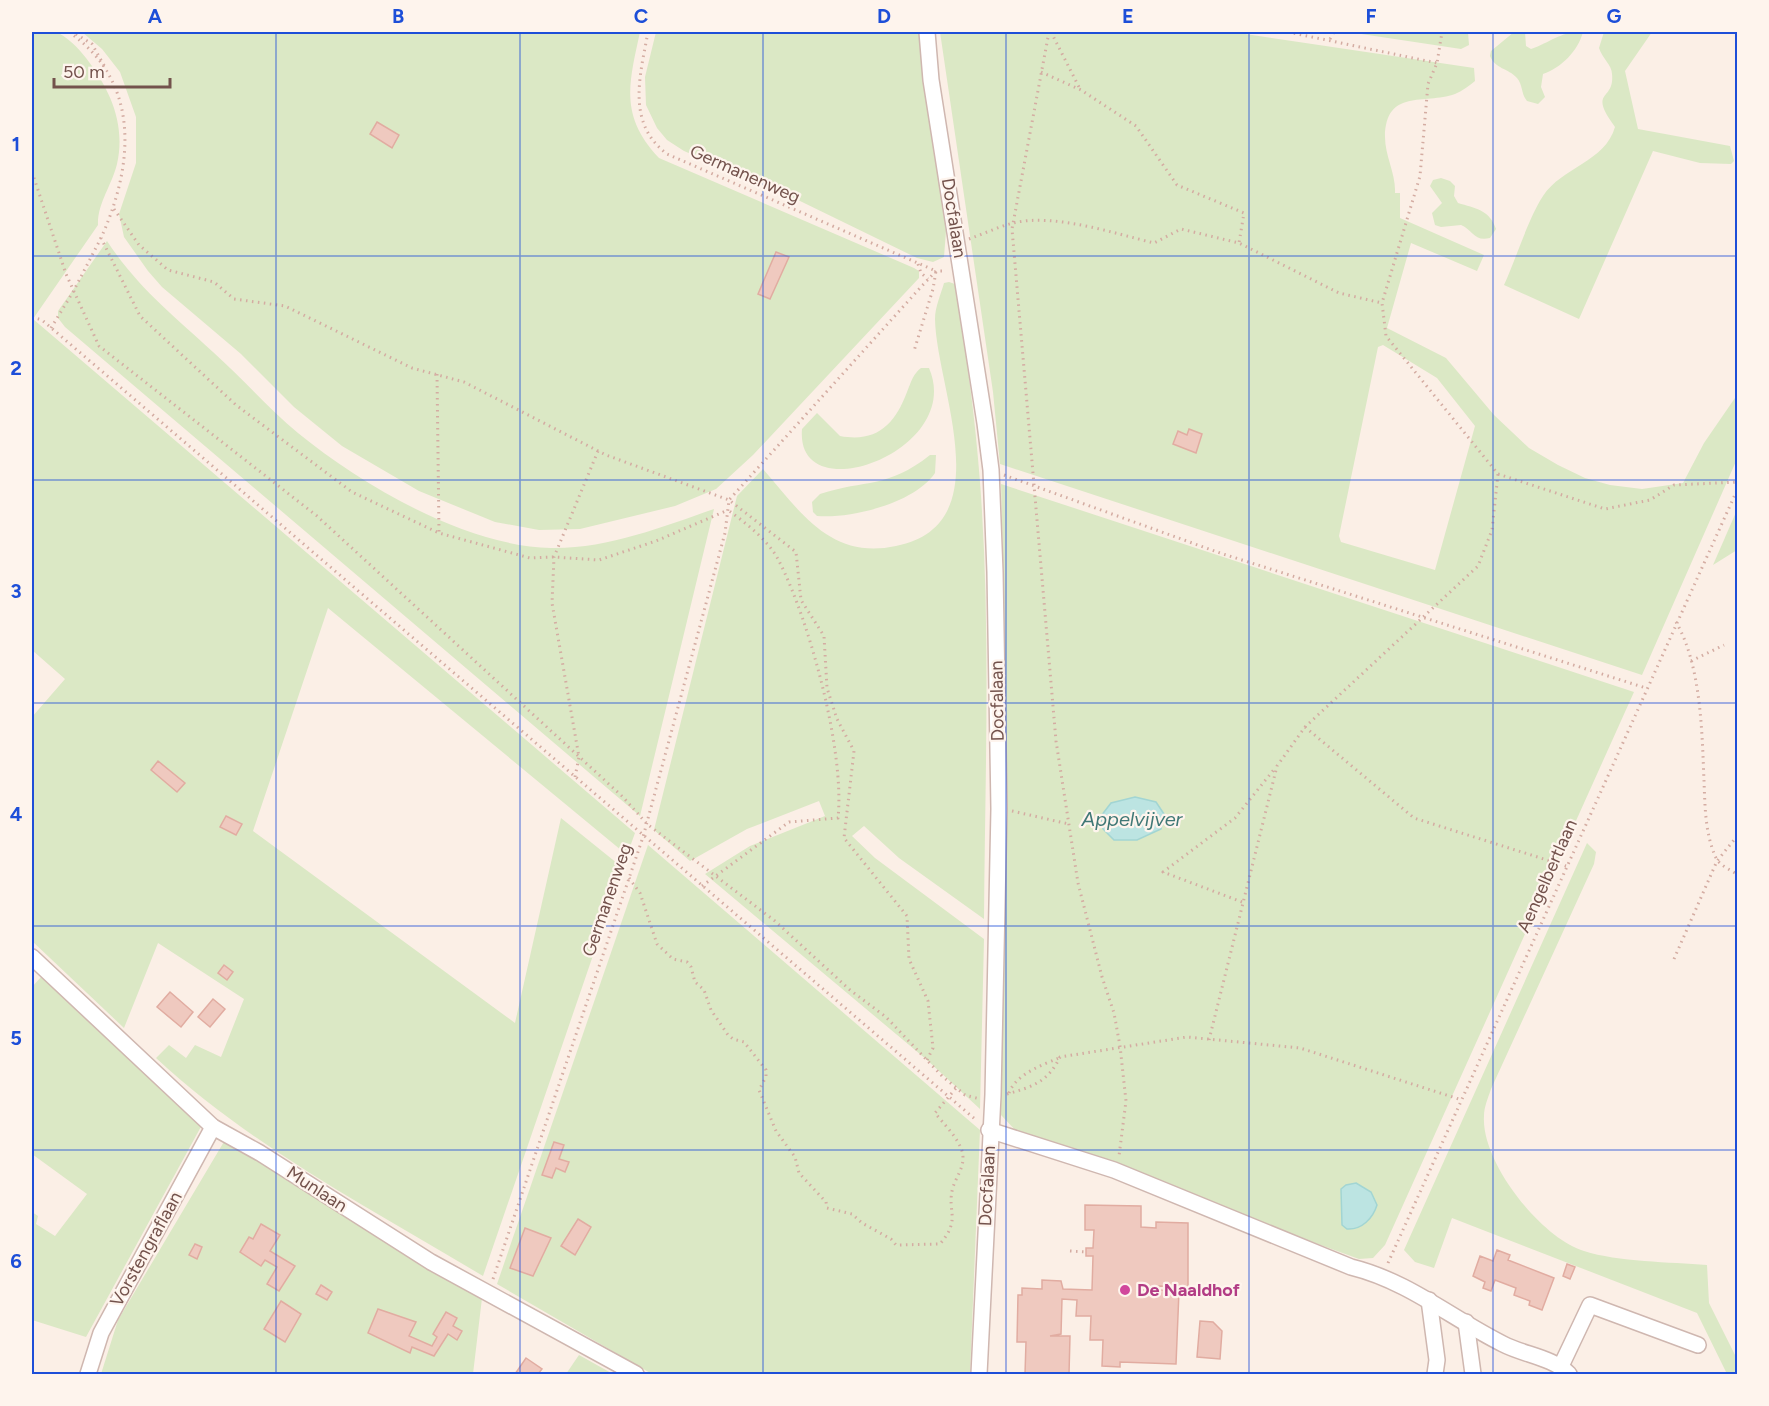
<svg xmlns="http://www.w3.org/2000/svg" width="1769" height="1406" viewBox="0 0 1769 1406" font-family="Figtree,sans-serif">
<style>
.green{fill:#dbe8c5;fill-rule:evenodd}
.water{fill:#bce4e2;stroke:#a2d5d3;stroke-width:1.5}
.building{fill:#efc9bf;stroke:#e1aca1;stroke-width:1.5}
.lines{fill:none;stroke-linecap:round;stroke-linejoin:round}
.minor-casing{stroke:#cfb7b0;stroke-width:18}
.path{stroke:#d4aca2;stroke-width:3;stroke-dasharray:1.5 4.5;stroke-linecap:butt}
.minor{stroke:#fff;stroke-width:15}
.grid{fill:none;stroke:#1d4ed8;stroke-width:1.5;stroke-opacity:0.55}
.hotel-dot{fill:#d1479c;stroke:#fef4ed;stroke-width:2}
.labels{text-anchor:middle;stroke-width:4.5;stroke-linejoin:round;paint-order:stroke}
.street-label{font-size:18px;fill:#73524c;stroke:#fef4ed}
.hotel-label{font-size:18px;font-weight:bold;fill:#b23c85;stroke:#fef4ed;text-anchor:start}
.water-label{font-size:20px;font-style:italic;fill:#407876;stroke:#fef4ed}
.neatline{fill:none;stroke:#1d4ed8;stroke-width:2}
.grid-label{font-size:20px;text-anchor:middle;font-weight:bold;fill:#1d4ed8}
</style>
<rect width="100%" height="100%" fill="#fbefe6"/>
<g class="green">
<path d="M32,32C38,32 48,30 55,32C66,35 79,49 86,58C110,89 126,124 117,164C112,185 97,204 98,225L33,319L635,833L627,855L328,608L253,831L515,1023L561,818L623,868L483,1276C371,1209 252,1147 156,1058L169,1045L186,1058L195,1045L221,1057L244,999L158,943L124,1028L32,941V717L65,679L32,650Z"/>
<path d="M82,32H640C629,83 619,116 659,158L914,268L919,271V278L753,455L716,489L675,506L580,529L539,530L495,522L419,491L342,446L294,407L241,354L162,287L148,271L124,237L119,214L136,163V117L120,72L102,49Z"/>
<path d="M656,32H919L946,231L944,257L933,262L917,258L800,201L684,151L667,140L657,128L646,105L645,77Z"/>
<path d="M940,32H1232L1474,68L1475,81C1469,86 1462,91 1455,94C1424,105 1386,88 1385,137C1385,156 1396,174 1395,193H1400V218L1484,255L1477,271L1411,243L1387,328L1446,358L1494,415L1529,448L1558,465L1585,478L1610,485L1642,489L1683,483L1704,443L1737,395V459L1642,675L1000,464L993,392ZM1383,345L1437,378L1475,426L1435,570L1341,542L1339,536L1378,347Z"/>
<path d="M1348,32H1468L1469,45L1461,49Z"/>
<path d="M1514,32H1525L1526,46L1531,49C1551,42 1561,31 1583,32C1578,51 1561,68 1543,74L1541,87L1545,97L1538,104L1527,101C1521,94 1523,85 1517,78C1508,68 1495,69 1490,56L1491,51Z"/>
<path d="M1604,32H1652L1625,71L1638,129L1730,146L1734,161L1731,164L1700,163L1653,151L1579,319L1504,285C1516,259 1528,219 1543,196C1562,167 1605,162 1615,127C1587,89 1615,102 1612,74C1612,65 1602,58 1599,48Z"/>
<path d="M1441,178L1450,181L1455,186L1454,196L1458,203C1475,208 1490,210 1496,229L1490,238C1474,242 1473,230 1461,225L1441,227L1435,225L1432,213L1442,203L1430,186L1433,180Z"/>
<path d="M107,241C138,288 172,314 213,352C242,378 268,408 298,433C363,486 466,546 551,548C607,549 662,527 714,509L640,816L65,327L58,318V311Z"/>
<path d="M949,282L955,284C966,349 975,416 980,482C991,627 985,774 984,919L899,858L864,826L852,836L875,858L984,939L980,1109L927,1060L705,874L750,846L825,816L819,801L747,829L690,861L654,830L737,496L763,469C801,513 831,560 896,546C1002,525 936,387 935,319C935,307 941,294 944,283Z"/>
<path d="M921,368H929C965,451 795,513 802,429L817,413L840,436C877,443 895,424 907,392C911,382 913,374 921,368Z"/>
<path d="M930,455H936L935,473C915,503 851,519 817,516L813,512L812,502L820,494C866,479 887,489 930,455Z"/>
<path d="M1001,484L1634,692L1385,1245L1373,1258L1359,1259L1020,1135L1001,1115L1004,600ZM1341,1195L1376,1209L1362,1225L1347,1229L1342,1225L1344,1212Z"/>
<path d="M1737,510V550L1713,565Z"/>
<path d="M1587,843L1596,852L1594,864L1491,1089C1488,1098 1484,1107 1484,1116C1481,1162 1541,1238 1584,1251C1618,1262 1670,1262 1707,1265L1709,1303L1737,1359V1374H1727L1697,1313L1452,1218L1434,1268L1415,1262L1404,1250Z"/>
<path d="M648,845L980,1130L970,1374H652L497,1284Z"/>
<path d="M42,976L137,1067L203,1123L86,1337L32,1320V1212L38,1216L36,1224L55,1236L87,1194L32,1154V987Z"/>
<path d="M225,1140L333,1209L482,1298L473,1374H101L118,1320Z"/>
<path d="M579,1355L613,1374H566Z"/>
</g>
<g class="water">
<path d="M1135,797L1156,802L1164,814L1161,829L1137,840H1114L1103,829L1101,816L1111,803Z"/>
<path d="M1356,1183L1371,1192L1377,1205C1373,1218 1362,1230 1347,1229L1342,1225L1341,1189L1346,1185Z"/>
</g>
<g class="building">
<path d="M377,122L399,135L392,148L370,134Z"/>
<path d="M776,252L789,257L770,299L758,294Z"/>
<path d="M1189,429L1202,434L1196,453L1173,444L1178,431L1187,435Z"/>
<path d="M158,761L185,783L177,792L151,770Z"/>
<path d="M226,816L242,824L236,835L220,827Z"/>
<path d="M224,965L233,972L227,980L218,973Z"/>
<path d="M170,992L193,1012L181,1027L157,1007Z"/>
<path d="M213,999L225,1009L210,1027L198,1017Z"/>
<path d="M554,1142L564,1145L559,1159L569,1162L565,1172L556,1168L552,1178L542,1175Z"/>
<path d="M1085,1205L1141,1206V1227L1156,1228V1222L1188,1223V1287L1159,1286V1290L1179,1291L1176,1364L1120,1362V1367L1102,1366L1103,1340H1090L1091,1316H1076L1077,1300L1062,1299L1061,1334L1050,1336H1070L1069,1374H1025L1026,1342H1017L1018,1295H1022V1288L1042,1289V1280L1061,1281L1063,1289L1092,1290L1093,1256H1086V1248H1093L1094,1230H1085Z"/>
<path d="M578,1219L591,1227L575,1255L561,1246Z"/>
<path d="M261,1224L280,1235L270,1251L295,1266L279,1291L267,1284L277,1267L265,1260L261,1266L240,1252L249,1237L253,1239Z"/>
<path d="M525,1228L551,1238L533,1276L510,1268Z"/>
<path d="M195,1244L202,1247L197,1259L189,1255Z"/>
<path d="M1497,1250L1510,1255L1508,1260L1554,1278L1542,1310L1529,1305L1530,1301L1514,1295L1516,1288L1495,1280L1491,1291L1483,1288L1485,1282L1473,1276L1480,1256L1493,1261Z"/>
<path d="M1567,1264L1575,1267L1570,1279L1563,1276Z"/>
<path d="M321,1285L332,1292L327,1300L316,1294Z"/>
<path d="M281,1301L301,1314L285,1342L264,1329Z"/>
<path d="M378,1309L416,1322L409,1336L432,1346L437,1337L433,1334L446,1312L457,1318L453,1326L462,1331L457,1340L448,1334L434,1356L412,1347L410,1353L368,1333Z"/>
<path d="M1200,1321L1213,1322L1222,1331L1220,1359L1197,1357Z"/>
<path d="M526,1358L542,1369L538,1374H515Z"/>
</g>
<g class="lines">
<defs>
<g id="minor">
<path d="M927,32L931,80L985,423L991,470L995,572L999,809L993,1095L979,1374"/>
<path d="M32,957L213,1127L260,1153L431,1262L636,1374"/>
<path d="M989,1130L1114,1170L1351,1267C1408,1281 1451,1318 1503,1344C1524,1355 1552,1357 1569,1374"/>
<path d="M1429,1300L1437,1360L1435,1374"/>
<path d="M1466,1322L1473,1374"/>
<path d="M1561,1366L1590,1305L1698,1345"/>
<path d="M88,1374L101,1333L213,1127"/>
</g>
</defs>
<use href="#minor" class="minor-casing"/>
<g class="path">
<path d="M69,32C141,82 134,165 101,238L140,316L236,405L352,492L439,533L530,558L554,557L599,560L656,541L728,510"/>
<path d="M648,32C640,76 626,123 667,154L936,271L933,289L914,351"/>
<path d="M1049,32L1012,229L1056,741L1078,883L1102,977L1114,1013L1120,1046L1126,1101L1119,1156"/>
<path d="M1051,32L1080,89"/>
<path d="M1288,32L1437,63"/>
<path d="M76,34L92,44L105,67"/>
<path d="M1330,39L1334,32"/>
<path d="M1041,72L1081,90L1136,126L1177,185L1244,213L1239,243"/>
<path d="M32,172L66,274L99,346L317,516L623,797L647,824L775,921L850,990L886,1017L942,1076L965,1095L980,1099"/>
<path d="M114,209L139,245L168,270L214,282L234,299L285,306L412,368L464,382L606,455L729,500L796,552L801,600L824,636L827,688L837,719L854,751L844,838L907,916L909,959L928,1001L933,1048L927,1060"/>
<path d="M969,239C983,234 998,227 1013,223C1054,213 1113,233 1154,243L1181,229L1239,243L1339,293L1382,303"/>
<path d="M918,264L921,273L928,279"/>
<path d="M32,317L42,320L976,1120"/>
<path d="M51,328L73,292L101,238"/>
<path d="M437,374L439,533"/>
<path d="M1498,474L1605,509L1650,500L1674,485L1738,482"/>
<path d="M1004,475L1220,553L1646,688"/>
<path d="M1676,622C1701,665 1702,731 1704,781C1705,806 1705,834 1716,858C1719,865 1731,870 1738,875"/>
<path d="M1691,661L1724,645"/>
<path d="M1305,727L1414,818L1566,866"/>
<path d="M575,777L579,757L552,603L554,557L598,451"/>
<path d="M1012,811L1069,824"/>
<path d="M629,878L640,893L657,944L673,959L687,962L691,967L695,982L704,990L711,1010L728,1035L733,1039L744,1042L766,1070V1077L759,1090L776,1131L795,1157L799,1173L826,1202L827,1208L852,1214L862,1223L891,1239L896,1245L940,1244C962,1218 946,1212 953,1187C957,1175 966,1165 962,1151C958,1138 944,1124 935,1113L957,1087"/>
<path d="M702,886L789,822L838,818C845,752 810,622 779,561C769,541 746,523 728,510"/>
<path d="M1242,902L1163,872L1235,818L1276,767"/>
<path d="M1674,959L1717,861L1738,835"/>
<path d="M1209,1040L1277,766L1305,727L1478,566L1492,530L1498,474L1386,336L1382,303L1420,176L1428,84L1437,63L1442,32"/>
<path d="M1009,1093C1016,1074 1042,1065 1059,1058"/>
<path d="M1007,1094C1032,1087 1048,1082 1060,1057L1187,1037L1300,1048L1462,1100"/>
<path d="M1070,1251L1086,1252"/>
<path d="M1388,1263L1738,488"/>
<path d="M493,1279L643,837L725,533L729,500L920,288L936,271H946"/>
</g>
<use href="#minor" class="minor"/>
</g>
<path class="grid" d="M276,32V1374M520,32V1374M763,32V1374M1006,32V1374M1249,32V1374M1493,32V1374M32,256H1738M32,480H1738M32,703H1738M32,926H1738M32,1150H1738"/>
<circle class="hotel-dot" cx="1125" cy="1290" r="6"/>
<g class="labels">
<g class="street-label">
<text transform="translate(745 174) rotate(24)" y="6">Germanenweg</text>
<text transform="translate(954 218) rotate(81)" y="6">Docfalaan</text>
<text transform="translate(997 701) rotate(-91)" y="6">Docfalaan</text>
<text transform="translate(1547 876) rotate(-66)" y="6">Aengelbertlaan</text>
<text transform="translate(607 900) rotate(-71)" y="6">Germanenweg</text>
<text transform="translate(987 1186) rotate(-87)" y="6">Docfalaan</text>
<text transform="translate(317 1189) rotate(33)" y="6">Munlaan</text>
<text transform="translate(146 1249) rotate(-61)" y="6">Vorstengraflaan</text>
</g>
<g class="hotel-label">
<text x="1137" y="1296">De Naaldhof</text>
</g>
<g class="water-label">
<text x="1132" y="826">Appelvijver</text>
</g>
</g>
<rect width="1769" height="1406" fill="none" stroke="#fef4ed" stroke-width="66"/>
<path d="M54 78v9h116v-9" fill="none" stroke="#73524c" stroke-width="3"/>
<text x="63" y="78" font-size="18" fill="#73524c" stroke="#fef4ed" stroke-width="4.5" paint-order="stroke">50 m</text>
<rect x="33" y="33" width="1703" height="1340" class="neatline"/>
<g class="grid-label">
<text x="155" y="23">A</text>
<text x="398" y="23">B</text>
<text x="641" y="23">C</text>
<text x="884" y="23">D</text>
<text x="1128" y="23">E</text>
<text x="1371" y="23">F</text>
<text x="1614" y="23">G</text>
<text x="16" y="151">1</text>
<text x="16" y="375">2</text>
<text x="16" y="598">3</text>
<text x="16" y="821">4</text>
<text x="16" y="1045">5</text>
<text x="16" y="1268">6</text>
</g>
</svg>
